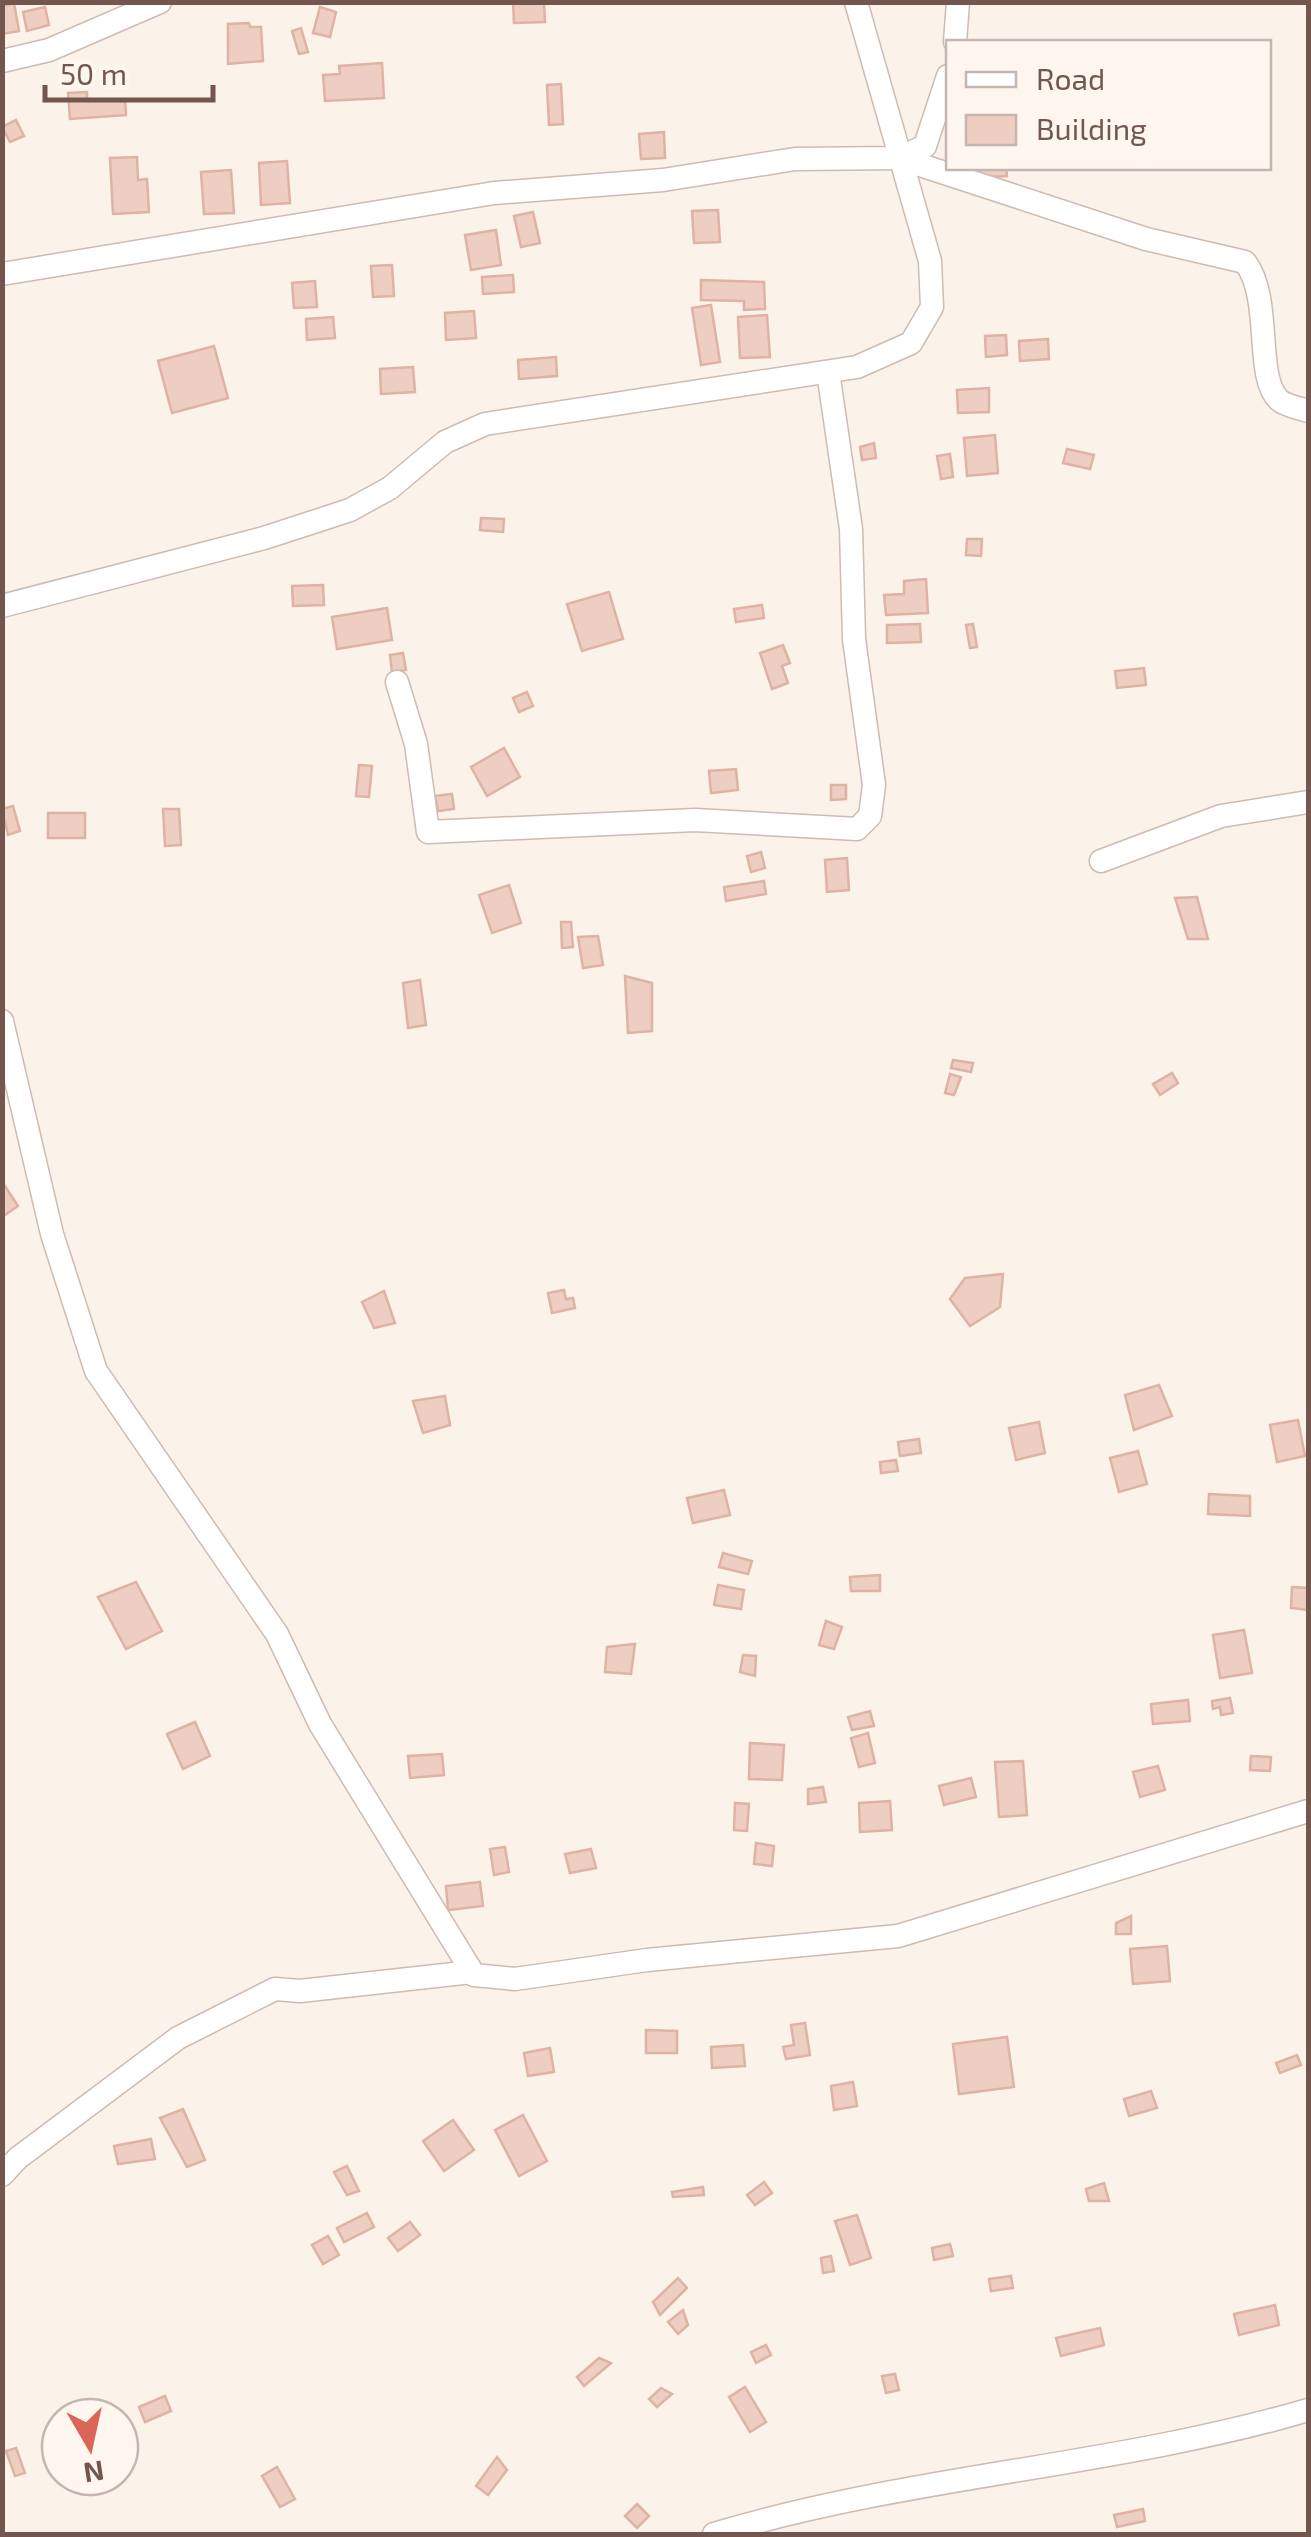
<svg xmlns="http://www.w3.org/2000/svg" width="1311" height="2537" viewBox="0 0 1311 2537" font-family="'Exo 2',sans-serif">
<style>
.building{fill:#eecec3;stroke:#dfb3a4;stroke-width:2.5}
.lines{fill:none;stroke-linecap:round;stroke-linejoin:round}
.minor-casing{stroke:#cebbb2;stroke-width:25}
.minor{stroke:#fff;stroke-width:22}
</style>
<rect width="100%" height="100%" fill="#fbf2e9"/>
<g class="building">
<path d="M513,2H544L545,22L514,23Z"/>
<path d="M14,3L19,31L2,34V6Z"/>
<path d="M45,7L49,25L27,31L23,12Z"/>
<path d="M320,7L336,12L330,37L313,33Z"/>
<path d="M249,23L250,27H261L263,61L228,64V24Z"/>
<path d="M301,28L308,52L299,54L292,31Z"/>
<path d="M382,63L384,98L325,101L323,75L340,74L339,66Z"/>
<path d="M561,84L563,124L549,125L547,85Z"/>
<path d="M87,92V101L125,99L126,115L70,119L68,93Z"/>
<path d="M16,120L24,136L10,142L2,127Z"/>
<path d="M664,132L665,158L641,159L639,134Z"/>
<path d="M137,157L138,180L147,179L149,212L113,214L110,158Z"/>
<path d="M287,161L290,203L261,205L259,163Z"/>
<path d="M971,168H1006L1007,176L972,178Z"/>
<path d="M231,170L234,213L204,214L201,172Z"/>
<path d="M718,210L720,242L694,243L692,211Z"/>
<path d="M533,212L540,243L521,247L514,216Z"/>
<path d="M496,230L501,265L471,270L465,235Z"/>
<path d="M392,265L394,296L373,297L371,266Z"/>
<path d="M513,275L514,292L483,294L482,277Z"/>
<path d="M701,280L764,282L765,309L744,310V301L701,300Z"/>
<path d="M315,281L317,307L294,308L292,283Z"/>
<path d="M711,305L720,362L701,365L692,308Z"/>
<path d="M474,311L476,338L446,340L445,313Z"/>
<path d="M767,315L770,357L740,358L738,317Z"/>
<path d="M333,317L335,338L307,340L306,319Z"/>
<path d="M1006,335L1007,355L986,357L985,336Z"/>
<path d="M1048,339L1049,359L1020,361L1019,341Z"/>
<path d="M214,346L228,398L172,413L158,361Z"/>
<path d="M556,357L557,376L519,379L518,360Z"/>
<path d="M413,367L415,392L381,394L380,369Z"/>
<path d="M989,388V412L958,413L957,390Z"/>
<path d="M995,435L998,473L967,476L964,438Z"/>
<path d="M874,443L876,458L862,460L860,447Z"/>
<path d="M1067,449L1094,455L1090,469L1063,463Z"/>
<path d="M950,454L953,477L941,479L937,456Z"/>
<path d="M481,518L504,519L503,532L480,530Z"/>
<path d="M967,539H982L981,556L966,555Z"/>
<path d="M926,579L928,613L886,615L884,595L904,594V581Z"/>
<path d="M323,585L324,605L293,606L292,586Z"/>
<path d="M609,592L623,639L582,651L567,604Z"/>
<path d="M762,605L764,618L736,622L734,609Z"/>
<path d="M387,608L392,640L337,649L332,617Z"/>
<path d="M920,624L921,642L887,643V625Z"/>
<path d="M973,624L977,647L970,648L966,625Z"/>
<path d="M783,645L790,663L782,666L788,683L772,689L760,653Z"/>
<path d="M403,653L406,670L392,672L390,655Z"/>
<path d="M1144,668L1146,685L1117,688L1115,671Z"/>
<path d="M527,692L533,706L519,712L513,698Z"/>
<path d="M504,748L520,777L487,796L471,767Z"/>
<path d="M359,765L372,766L369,797L356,796Z"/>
<path d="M736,769L738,790L711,793L709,771Z"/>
<path d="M831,785H846V799L831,800Z"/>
<path d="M452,794L454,809L438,811L435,796Z"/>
<path d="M13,806L20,831L8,835L2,809Z"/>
<path d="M163,809H179L181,845L165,846Z"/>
<rect x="48" y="813" width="37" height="25"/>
<path d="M761,852L765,868L751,872L747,856Z"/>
<path d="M847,858L849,890L827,892L825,860Z"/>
<path d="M764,881L766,894L726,901L724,887Z"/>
<path d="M509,885L521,923L492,933L479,895Z"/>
<path d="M1197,897L1208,939H1188L1175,898Z"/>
<path d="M561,922H571L573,947L562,948Z"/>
<path d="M598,936L603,965L583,968L578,937Z"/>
<path d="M625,976L652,983V1031L628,1033Z"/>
<path d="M420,980L426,1025L408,1028L403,983Z"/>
<path d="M953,1060L973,1063L971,1072L951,1068Z"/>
<path d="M1172,1073L1178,1083L1160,1095L1153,1084Z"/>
<path d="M950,1074L961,1077L954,1095L945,1093Z"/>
<path d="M5,1186L18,1206L2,1217V1188Z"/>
<path d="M1003,1274L1000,1307L970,1326L950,1299L965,1278Z"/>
<path d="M564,1290L566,1299L573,1298L575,1308L552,1313L548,1293Z"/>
<path d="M384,1291L395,1323L374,1328L362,1302Z"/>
<path d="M1159,1385L1172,1416L1134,1430L1125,1395Z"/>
<path d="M445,1396L450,1425L423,1433L413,1401Z"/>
<path d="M1298,1420L1305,1456L1277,1462L1270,1425Z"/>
<path d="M1039,1422L1045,1453L1016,1460L1009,1428Z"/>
<path d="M919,1439L921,1453L900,1456L898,1442Z"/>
<path d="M1138,1451L1147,1484L1119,1492L1110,1458Z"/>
<path d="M896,1460L898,1471L881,1473L880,1462Z"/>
<path d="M724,1490L730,1515L693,1523L687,1498Z"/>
<path d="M1209,1494L1250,1496V1516L1208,1514Z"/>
<path d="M723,1553L752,1561L748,1574L719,1567Z"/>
<path d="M880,1575V1591H851L850,1577Z"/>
<path d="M136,1582L162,1631L126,1649L98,1597Z"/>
<path d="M718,1585L744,1590L741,1609L714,1605Z"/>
<path d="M1292,1587L1308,1588V1610L1291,1608Z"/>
<path d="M826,1621L842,1627L834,1649L819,1645Z"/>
<path d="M1244,1630L1252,1673L1220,1678L1213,1635Z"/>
<path d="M635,1644L631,1674L605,1672L607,1647Z"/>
<path d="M743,1655L756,1656L755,1676L740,1672Z"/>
<path d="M1230,1698L1233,1713L1221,1715L1220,1707L1213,1709L1212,1701Z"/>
<path d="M1188,1700L1190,1721L1153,1724L1151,1704Z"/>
<path d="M870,1711L874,1726L852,1730L848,1717Z"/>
<path d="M195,1722L210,1756L183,1769L167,1734Z"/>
<path d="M868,1733L875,1763L859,1767L851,1738Z"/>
<path d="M750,1743L784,1745L782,1780L749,1779Z"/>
<path d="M442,1754L444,1775L410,1778L408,1756Z"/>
<path d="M1251,1756L1271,1757L1270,1771L1250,1770Z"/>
<path d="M1023,1761L1027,1815L999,1817L995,1762Z"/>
<path d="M1158,1766L1165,1790L1140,1797L1133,1772Z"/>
<path d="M971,1778L976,1797L944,1805L939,1786Z"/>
<path d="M823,1787L826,1802L808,1804V1789Z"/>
<path d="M890,1801L892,1830L860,1832L859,1803Z"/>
<path d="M735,1803L749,1804L747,1831L734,1830Z"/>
<path d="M756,1843L774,1846L772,1866L754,1864Z"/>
<path d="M505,1847L509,1872L494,1875L490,1849Z"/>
<path d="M591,1849L596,1868L570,1873L565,1854Z"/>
<path d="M480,1882L483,1906L448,1910L446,1886Z"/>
<path d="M1131,1916V1934H1116V1923Z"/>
<path d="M1167,1946L1170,1981L1133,1984L1130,1949Z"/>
<path d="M805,2023L810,2055L786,2059L783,2047L794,2045L791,2025Z"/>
<path d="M646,2030L677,2031V2053H646Z"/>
<path d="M1007,2037L1014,2087L959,2094L953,2044Z"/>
<path d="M743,2045L745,2066L712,2068L711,2047Z"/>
<path d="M550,2048L554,2072L528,2076L524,2053Z"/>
<path d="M1297,2055L1301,2065L1280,2073L1276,2063Z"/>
<path d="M853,2082L857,2106L834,2110L831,2086Z"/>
<path d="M1151,2091L1157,2108L1129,2116L1124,2099Z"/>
<path d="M183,2109L205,2160L187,2167L160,2118Z"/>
<path d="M523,2115L547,2161L519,2176L495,2130Z"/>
<path d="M453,2120L474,2150L444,2171L423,2141Z"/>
<path d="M151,2139L155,2159L118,2164L114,2146Z"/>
<path d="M347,2166L359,2191L347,2195L334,2172Z"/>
<path d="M764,2182L772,2193L755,2205L747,2195Z"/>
<path d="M1104,2183L1109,2201H1089L1086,2189Z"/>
<path d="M703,2187L704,2195L673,2197L672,2192Z"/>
<path d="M367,2213L374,2227L344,2242L337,2228Z"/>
<path d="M857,2215L871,2258L850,2265L835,2221Z"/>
<path d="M410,2222L420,2235L398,2251L388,2238Z"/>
<path d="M328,2236L339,2255L323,2264L312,2245Z"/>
<path d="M950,2244L953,2256L934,2260L932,2248Z"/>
<path d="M831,2256L834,2271L823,2273L821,2258Z"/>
<path d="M1011,2276L1013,2288L991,2291L989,2279Z"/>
<path d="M678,2278L687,2288L660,2315L653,2302Z"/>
<path d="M1275,2305L1279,2325L1239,2335L1234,2314Z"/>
<path d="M683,2310L688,2325L678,2334L668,2322Z"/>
<path d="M1100,2328L1104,2345L1061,2356L1056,2338Z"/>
<path d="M766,2345L771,2355L756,2363L751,2352Z"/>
<path d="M599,2358L611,2363L584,2386L577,2377Z"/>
<path d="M895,2374L899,2390L886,2393L882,2376Z"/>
<path d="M745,2387L766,2422L750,2432L729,2397Z"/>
<path d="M661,2388L672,2394L657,2407L649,2399Z"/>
<path d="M165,2396L171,2411L145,2422L139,2407Z"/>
<path d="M16,2448L25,2473L15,2476L6,2451Z"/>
<path d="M497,2457L507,2470L488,2495L476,2486Z"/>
<path d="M277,2467L295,2499L280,2507L262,2476Z"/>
<path d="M637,2504L649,2516L637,2528L625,2516Z"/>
<path d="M1143,2509L1145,2521L1117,2527L1114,2515Z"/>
</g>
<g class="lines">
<defs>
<g id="minor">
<path d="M955,42L958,2"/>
<path d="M2,61L49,50L160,2"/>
<path d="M899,158L1146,239L1245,262C1273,298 1254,377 1279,400C1286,406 1299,408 1308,411"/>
<path d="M2,274L494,193L663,180L795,159L899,158L925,146L948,76"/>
<path d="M2,606L264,538L350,510L390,488L445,442L485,424L857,367L911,343L932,307L930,261L856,2"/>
<path d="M397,682L416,744L428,832L695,820L857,829L870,816L874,785L854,639L851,529L828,372"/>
<path d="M1101,861L1221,816L1308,802"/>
<path d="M2,1021L52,1234L96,1371L277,1634L320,1724L474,1975L515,1979L647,1960L898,1936L1308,1811"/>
<path d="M2,2175L18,2158L178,2038L275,1989L300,1991L472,1972"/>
<path d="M714,2534C910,2475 1114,2467 1308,2410"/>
</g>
</defs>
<use href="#minor" class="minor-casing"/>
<use href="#minor" class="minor"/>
</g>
<rect width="1311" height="2537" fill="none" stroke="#73574e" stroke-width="10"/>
<rect x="946" y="40" width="325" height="130" fill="#fef6ef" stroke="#c6b6af" stroke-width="2.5"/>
<rect x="966" y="72" width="50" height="15" fill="#ffffff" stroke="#c6b6af" stroke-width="2.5"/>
<text x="1036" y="90" font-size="30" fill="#73574e">Road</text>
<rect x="966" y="115" width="50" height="30" fill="#eecec3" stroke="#c6b6af" stroke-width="2.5"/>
<text x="1036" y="140" font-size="30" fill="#73574e">Building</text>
<g transform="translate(90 2447) rotate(171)"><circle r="48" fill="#fef6ef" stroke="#c6b6af" stroke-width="2.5"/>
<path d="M0-8L18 38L0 25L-18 38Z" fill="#da6558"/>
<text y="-15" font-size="28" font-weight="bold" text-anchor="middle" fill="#73574e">N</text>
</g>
<path d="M45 85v15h168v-15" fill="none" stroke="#73574e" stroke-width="5"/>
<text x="60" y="85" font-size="30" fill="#73574e" stroke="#fef6ef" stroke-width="8" paint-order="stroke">50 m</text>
</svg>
